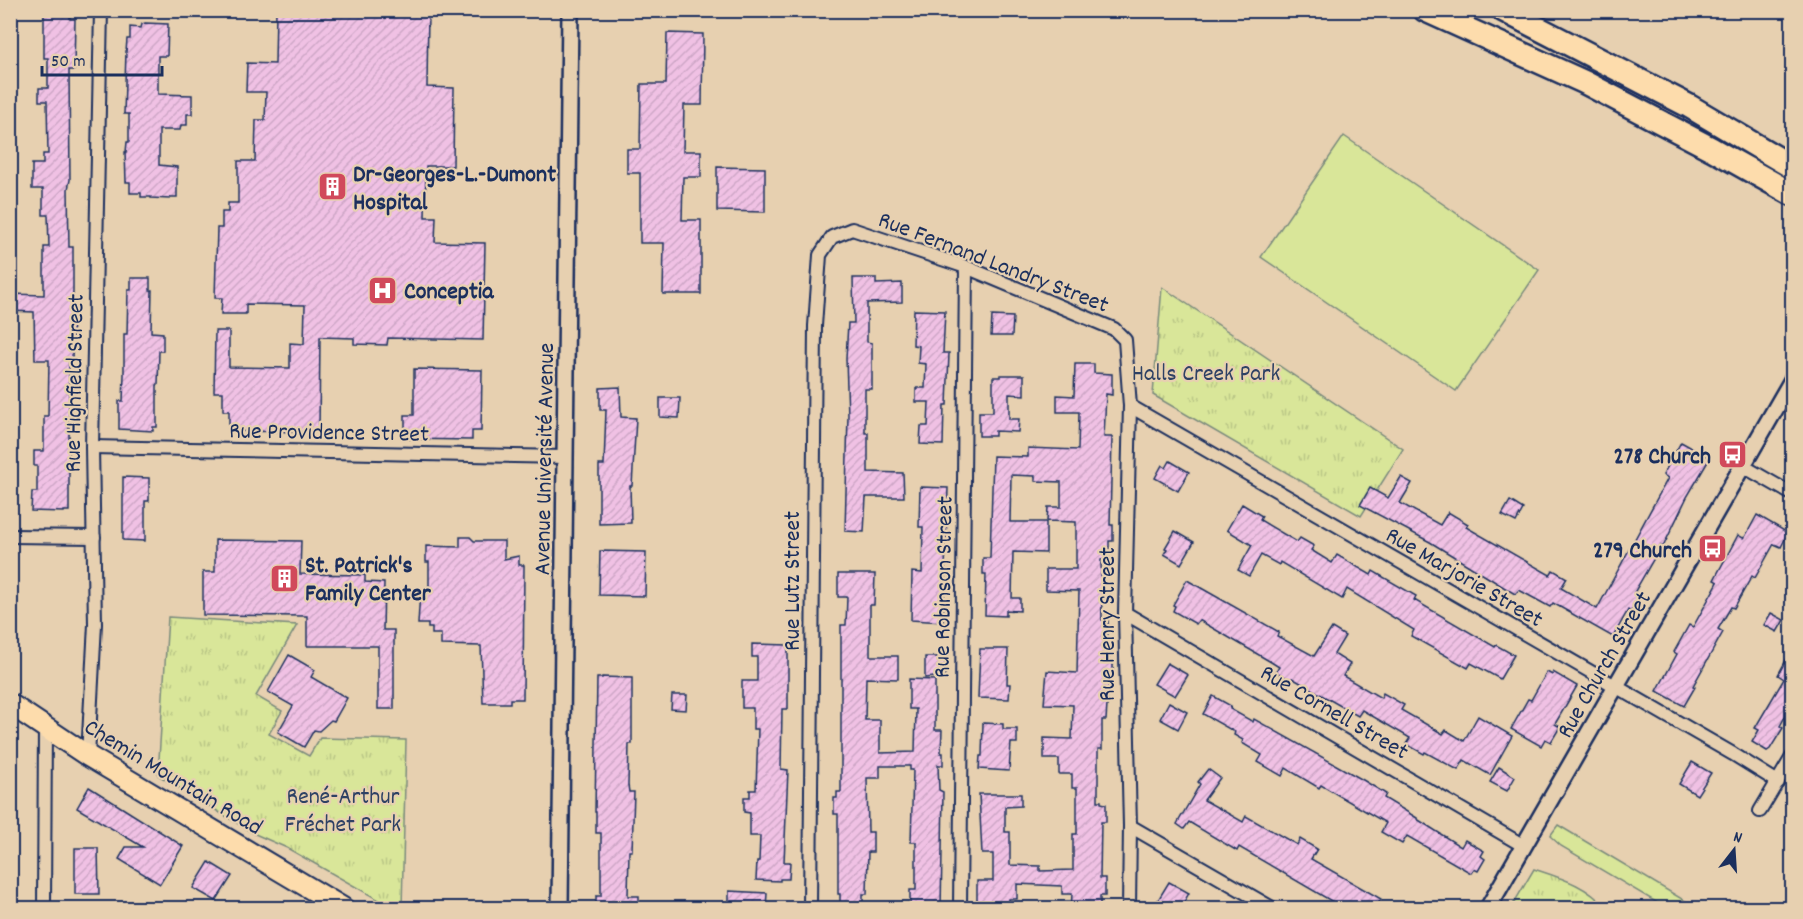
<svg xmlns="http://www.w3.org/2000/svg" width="1803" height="919" viewBox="0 0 1803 919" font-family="Dekko,sans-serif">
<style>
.green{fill:#d9e699;stroke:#7a8a7c;stroke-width:1.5}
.park{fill:url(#park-tufts);stroke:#7a8a7c;stroke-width:1.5}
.building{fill:url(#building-hatch);stroke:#1b2f5e;stroke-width:1.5}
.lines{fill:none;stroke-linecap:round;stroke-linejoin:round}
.minor-casing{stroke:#1b2f5e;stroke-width:16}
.tertiary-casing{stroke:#1b2f5e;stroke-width:20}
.primary-casing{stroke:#1b2f5e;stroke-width:24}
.motorway-casing{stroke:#1b2f5e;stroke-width:27}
.minor{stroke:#e7d0b0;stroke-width:12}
.tertiary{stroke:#e7d0b0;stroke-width:15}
.primary{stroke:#fddcac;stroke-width:20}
.motorway{stroke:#fddcac;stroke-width:22}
.labels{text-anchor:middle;stroke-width:4.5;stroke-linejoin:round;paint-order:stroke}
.poi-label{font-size:24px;font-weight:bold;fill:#1b2f5e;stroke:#e7d0b0;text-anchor:start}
.street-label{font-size:24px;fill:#1b2f5e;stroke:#e7d0b0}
.park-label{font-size:24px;fill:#2e4164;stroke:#e7d0b0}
</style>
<defs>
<pattern id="park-tufts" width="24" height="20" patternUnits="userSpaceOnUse" patternTransform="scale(1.5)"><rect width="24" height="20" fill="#d9e699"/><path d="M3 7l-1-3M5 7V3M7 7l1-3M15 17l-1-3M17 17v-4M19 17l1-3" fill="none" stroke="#bac686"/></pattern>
<pattern id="building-hatch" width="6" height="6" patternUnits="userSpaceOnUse" patternTransform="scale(1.5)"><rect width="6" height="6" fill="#f0c1e4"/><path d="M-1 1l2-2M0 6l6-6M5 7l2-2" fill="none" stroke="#cda6c6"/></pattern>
</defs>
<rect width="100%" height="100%" fill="#e7d0b0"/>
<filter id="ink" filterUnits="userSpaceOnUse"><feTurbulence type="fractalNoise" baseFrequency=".0167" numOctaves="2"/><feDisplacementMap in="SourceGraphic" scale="12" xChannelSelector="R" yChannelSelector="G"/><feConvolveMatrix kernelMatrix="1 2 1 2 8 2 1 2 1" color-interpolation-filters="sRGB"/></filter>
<g filter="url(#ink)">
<g class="green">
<path d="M1344,136L1539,270L1456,391L1261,257Z"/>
<path d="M1558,825L1697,908H1666L1561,846L1550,836Z"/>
</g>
<g class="park">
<path d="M1162,287L1403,449L1361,516L1153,395Z"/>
<path d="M168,617L297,625L256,696L282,711L269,734L309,756L320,738L406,740L402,908H393L287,848L255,834L158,775Z"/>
<path d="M1534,869C1561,878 1587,885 1606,908H1511Z"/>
</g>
<g class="building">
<path d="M44,10H70V19H75L74,70H69L70,180L68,189L69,247H73V288L72,360H69V511H64V512L31,511L32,492H37V466H34V451H44V416H48L49,360H35L34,312L10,311V294L44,295V247H49L48,215H43V189H32V164H43V154H48L47,101H39V88H48V58H44Z"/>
<path d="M276,10H428L427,87L454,88L453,166H426L425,217H436L435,242L485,243L483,340L388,338L387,345L354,344V338L320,337L319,432L229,431V411H223V392H214L215,331H229V367L290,368V343L304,344L305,305L246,304V314H221L222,298H215L217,228H222V212H228V203H238V161H255L256,120H265L266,92H246L247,63L275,64Z"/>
<path d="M145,23L168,24L167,56H158V94L192,95V114H187V125H181L180,130H159V165L177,167V197H170V199L151,198V197H141V193H130V182H126L125,152H126L127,142H129V114H124L126,52L127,39H130V27L141,28L142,24Z"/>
<path d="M667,33L703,34L702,105H684L683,151H701V177H683L682,220H701V294H663L664,243H640V173H627V149H640L641,84H666Z"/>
<path d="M717,167L765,168V212L717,211Z"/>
<path d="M131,278H150V290H152L151,332L163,333V351H159L158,385H157V427H153V431L119,429V401H123L124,375V334H127L128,290H131Z"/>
<path d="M853,278H876V284L902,283V302L867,303V342L872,343V389H865V433H868V472L903,473L904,497H866L864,532L845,531L848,415L846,359L848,323H854Z"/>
<path d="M914,310L945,311L943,353H949L947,405H944L943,445L920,444L921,426H928L929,402H916V388H925L926,364L918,363L919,346L913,345Z"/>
<path d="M992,316L1013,317L1012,336H991Z"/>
<path d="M1075,364H1094V373L1112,374V395L1106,394L1104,437H1112L1110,525H1113V541H1109V560H1101L1102,620H1108L1107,653H1109V662H1113V675H1109L1106,720H1102V749H1098V801H1101V803L1106,804V822H1101L1100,878H1105V896H1100V909H1071L1072,894H1062V886L1017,884V899H1009V909H977V881H993V854H982L979,794H1021V806L1005,807V832H1010V865L1040,866V871L1073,870V834H1077V788H1072V774H1059V759H1044V738L1072,739L1073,705L1044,704L1047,671L1077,673L1079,591L1046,590V569H1076V522L1047,521L1048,507H1061V482L1035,481V476L1011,475L1010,522H1046V553L1013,552L1012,598H1020V611L1006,610V616L985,615L986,574H983V558H990L993,456L1028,457V448L1078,450L1079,412H1057V395L1074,396Z"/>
<path d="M414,369L482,370L481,431H472V440L405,439V415H414Z"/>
<path d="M1000,375H1024V395L1009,394V419H1019L1018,432L995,431V436H979V412H993V377H1000Z"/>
<path d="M620,387L621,417L636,418L632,486H630L631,523L599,524V465H604L606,410H600V388Z"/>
<path d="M660,398H680L679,418L660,417Z"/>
<path d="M1681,442L1710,458L1687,497L1663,547L1661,546L1634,593L1639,598L1631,612L1628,610L1613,637L1553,603L1550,607L1519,590L1515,594L1430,542L1360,505L1370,488L1388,498L1401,477L1412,483L1400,503L1440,525L1448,512L1468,524L1466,527L1550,575L1553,570L1567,578L1561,588L1597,609L1668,478L1663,475Z"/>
<path d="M1170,461L1189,472L1178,491L1155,478L1162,465L1166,468Z"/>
<path d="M123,477L149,478V501H145V541L123,540Z"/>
<path d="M920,487L948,488L943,622L911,620L912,572L922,573L923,527H919Z"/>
<path d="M1510,501L1523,509L1516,522L1502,515Z"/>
<path d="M1242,504L1262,516L1260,520L1297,542L1300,538L1314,546L1311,550L1332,563L1337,555L1371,575L1373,571L1416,596L1414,600L1495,647L1496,645L1514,655L1500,679L1471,663L1468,668L1411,636L1414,630L1347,589L1342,599L1280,562L1279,565L1261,555L1249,576L1238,570L1252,545L1227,530Z"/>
<path d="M1757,515L1788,533L1781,547L1774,544L1755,578L1752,576L1734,608L1731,607L1718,629L1723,632L1693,686L1695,687L1684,706L1657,691L1677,654L1674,652L1689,625L1693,627L1718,582L1714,580L1738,535L1743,538L1745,537Z"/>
<path d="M1175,531L1194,542L1181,564L1164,554L1167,549L1165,548Z"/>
<path d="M460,537H470L474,541H504V559L519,556V565H524L523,699H510V703H483L481,646L441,645V634H432V628H428V624H418L420,591L429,592V562H426V546L460,547Z"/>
<path d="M215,540L301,541L300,574L365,575V582L384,583L383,630H394V709H378V646H307V616L203,615V572H215Z"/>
<path d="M600,551L646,552L645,596L599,595Z"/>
<path d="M838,574H875L874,605H870V656H898V679L866,678L865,720H880V753L915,752L916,709H909V679L935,680V730H942L941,753H943V765H938L939,790L943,792L941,909H910V890H916V842H911L913,770H910V766H880V778H867L868,832H873V852H868L867,894H863V909H840V894H838V814H834V798H837V792H841V625H846L847,597H838Z"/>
<path d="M1187,580L1279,632L1277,636L1314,656L1332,628L1345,636L1334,654L1350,664L1343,676L1381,698L1383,693L1404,705L1401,710L1443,734L1446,730L1464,741L1478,716L1512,736L1490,775L1464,760L1458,770L1425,752L1424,754L1406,744L1410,738L1362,710L1358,716L1292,678L1290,680L1276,672L1279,667L1271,662L1199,620L1196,624L1173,611L1175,606L1173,605Z"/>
<path d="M1771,613L1784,620L1777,632L1764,625Z"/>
<path d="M752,644L788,645V709H782L781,769L788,770L784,862H790L789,879H780V881L756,880L757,861H759L760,836H750V813L744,812V797H750V790H756L758,729H753V708H742V681H757V657H752Z"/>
<path d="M980,649H1008L1007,684H1010L1009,699L978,698Z"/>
<path d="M1792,649V704L1780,726L1783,728L1770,749L1767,751L1752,742L1759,730L1755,728L1784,679L1778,675Z"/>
<path d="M289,655L315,670L311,677L347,698L334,721L331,720L319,731L314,730L304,747L278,732L293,706L268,692Z"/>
<path d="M925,657H945V676L925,678Z"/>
<path d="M1167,663L1188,675L1175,696L1154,684Z"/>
<path d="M1547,672L1552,675L1553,672L1577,686L1555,724L1560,727L1551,742L1545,739L1541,746L1511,729L1528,699L1531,700Z"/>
<path d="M602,677L632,678V744H629L628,785L629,792H634L632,851H629L628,896H639V909H596V896H601V833H596V812H595L597,678H602Z"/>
<path d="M672,695H687L686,710L671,709Z"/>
<path d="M1213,696L1231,706L1230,709L1253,722L1254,719L1363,780L1386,794L1384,798L1417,818V819L1461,847L1465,840L1484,851L1481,856L1485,859L1478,871L1474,869L1471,873L1407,836L1402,844L1381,832L1386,823L1321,785L1319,788L1286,768L1282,776L1258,762L1262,755L1242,743L1243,740L1234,735L1235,732L1203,714Z"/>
<path d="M1169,702L1187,712L1178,729L1160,719Z"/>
<path d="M983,723L1003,724V729H1017V743H1011L1009,771L979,769L980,756H982Z"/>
<path d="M1692,762L1711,773L1697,795L1679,784Z"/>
<path d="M1499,767L1515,777L1507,791L1490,782Z"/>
<path d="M1208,769L1220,778L1204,800L1243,822L1246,816L1297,845L1300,839L1317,849L1311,859L1381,899L1375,909H1345L1239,847L1237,851L1189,822L1184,829L1177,824L1200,784L1198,782Z"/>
<path d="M89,787L183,846L160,884L119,859L126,847H143L77,808Z"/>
<path d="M75,848H98L99,894H75Z"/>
<path d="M209,862L232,876L216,901L193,888Z"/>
<path d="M1169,882L1189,893L1180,909H1173L1158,900Z"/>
<path d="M729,891L767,893L766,909L729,908Z"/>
</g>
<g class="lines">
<defs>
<g id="minor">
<path d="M1130,406L1733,754L1778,782"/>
<path d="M92,447L565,457"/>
<path d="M1743,466L1792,494"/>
<path d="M10,536L94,537"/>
<path d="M1125,613L1524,846"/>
<path d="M88,756L95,624L92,447L101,10"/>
<path d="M1760,811L1792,757"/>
<path d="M1130,826L1272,908"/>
<path d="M44,908L45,727"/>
<path d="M810,908L815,326L820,255L832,237L852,229L966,267L1114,329L1125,340L1130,406L1125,613L1130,826L1129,908"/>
<path d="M960,908L966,267"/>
</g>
<g id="tertiary">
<path d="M560,908L570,10"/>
<path d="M1488,908L1792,380"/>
</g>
<path id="primary" d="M10,704L88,756L343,908"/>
<g id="motorway">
<path d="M1425,10L1584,82L1712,149L1792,194"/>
<path d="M1503,10L1689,106L1792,167"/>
</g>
</defs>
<use href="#minor" class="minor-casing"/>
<use href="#tertiary" class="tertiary-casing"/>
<use href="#primary" class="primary-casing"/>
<use href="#motorway" class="motorway-casing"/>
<use href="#minor" class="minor"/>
<use href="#tertiary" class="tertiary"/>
<use href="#primary" class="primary"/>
<use href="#motorway" class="motorway"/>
</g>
</g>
<defs>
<symbol id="building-square" viewBox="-11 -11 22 22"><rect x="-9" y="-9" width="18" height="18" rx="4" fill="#d1495b" stroke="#e7d0b0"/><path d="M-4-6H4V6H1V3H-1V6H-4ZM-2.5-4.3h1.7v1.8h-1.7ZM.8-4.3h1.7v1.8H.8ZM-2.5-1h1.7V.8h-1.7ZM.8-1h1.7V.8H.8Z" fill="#fff"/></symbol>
<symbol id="hospital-square" viewBox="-11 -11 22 22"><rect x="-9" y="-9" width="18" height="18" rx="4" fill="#d1495b" stroke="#e7d0b0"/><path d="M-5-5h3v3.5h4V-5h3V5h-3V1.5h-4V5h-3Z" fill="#fff"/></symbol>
<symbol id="bus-square" viewBox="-11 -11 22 22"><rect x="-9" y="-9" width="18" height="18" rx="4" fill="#d1495b" stroke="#e7d0b0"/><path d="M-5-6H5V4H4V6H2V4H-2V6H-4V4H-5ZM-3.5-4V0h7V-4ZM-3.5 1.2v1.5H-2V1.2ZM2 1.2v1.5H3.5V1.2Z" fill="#fff"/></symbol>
</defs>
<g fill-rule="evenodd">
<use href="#building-square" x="316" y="170" width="33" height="33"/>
<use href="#hospital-square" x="366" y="274" width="33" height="33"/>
<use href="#bus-square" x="1716" y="438" width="33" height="33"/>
<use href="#bus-square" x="1696" y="532" width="33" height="33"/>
<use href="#building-square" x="268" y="562" width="33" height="33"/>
</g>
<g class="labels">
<g class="poi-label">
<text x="353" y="181">Dr-Georges-L.-Dumont<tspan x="353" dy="28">Hospital</tspan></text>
<text x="404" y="298">Conceptia</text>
<text x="1711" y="463" text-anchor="end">278 Church</text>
<text x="1692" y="557" text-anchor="end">279 Church</text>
<text x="305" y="572">St. Patrick's<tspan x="305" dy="28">Family Center</tspan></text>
</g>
<g class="street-label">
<text transform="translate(994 261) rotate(21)" y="8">Rue Fernand Landry Street</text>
<text transform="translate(73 383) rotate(-89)" y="8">Rue Highfield Street</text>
<text transform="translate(329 431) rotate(1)" y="8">Rue Providence Street</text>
<text transform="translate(543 459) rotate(-89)" y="8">Avenue Université Avenue</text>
<text transform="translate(1465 576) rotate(30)" y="8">Rue Marjorie Street</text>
<text transform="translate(791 581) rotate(-90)" y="8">Rue Lutz Street</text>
<text transform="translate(942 587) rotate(-89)" y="8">Rue Robinson Street</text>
<text transform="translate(1106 624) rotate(-90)" y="8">Rue Henry Street</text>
<text transform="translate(1603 664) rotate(-60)" y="8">Rue Church Street</text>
<text transform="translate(1335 711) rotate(30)" y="8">Rue Cornell Street</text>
<text transform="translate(174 776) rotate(31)" y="8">Chemin Mountain Road</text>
</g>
<g class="park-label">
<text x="1206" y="380">Halls Creek Park</text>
<text x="343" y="803">René-Arthur<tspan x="343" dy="28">Fréchet Park</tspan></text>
</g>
</g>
<rect width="1803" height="919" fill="none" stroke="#e7d0b0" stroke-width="36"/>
<rect x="18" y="18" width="1767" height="883" fill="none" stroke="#1b2f5e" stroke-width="2" filter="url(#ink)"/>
<g transform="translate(1734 850) rotate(17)" stroke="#e7d0b0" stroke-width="4.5" paint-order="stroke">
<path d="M0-4.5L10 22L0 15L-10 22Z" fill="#1b2f5e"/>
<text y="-9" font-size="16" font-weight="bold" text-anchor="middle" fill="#1b2f5e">N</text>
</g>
<path d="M42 66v9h120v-9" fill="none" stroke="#1b2f5e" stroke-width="3"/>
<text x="51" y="66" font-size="18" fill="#1b2f5e" stroke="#e7d0b0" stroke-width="4.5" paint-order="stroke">50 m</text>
</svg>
